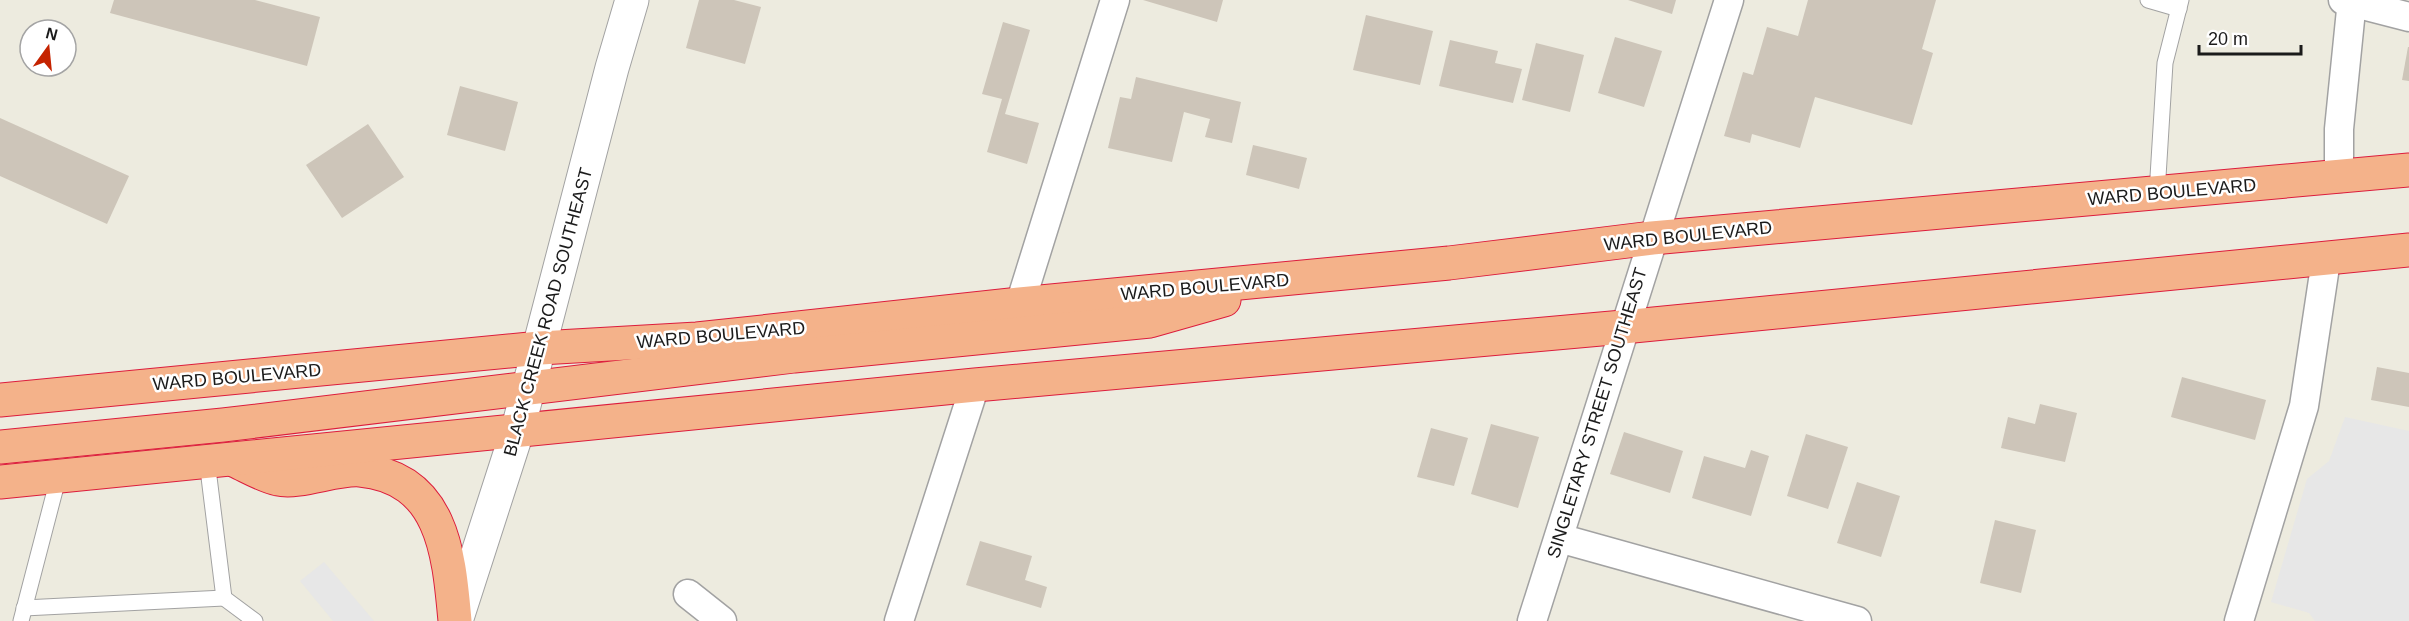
<svg xmlns="http://www.w3.org/2000/svg" width="2409" height="621" viewBox="0 0 2409 621" font-family="Helvetica,sans-serif">
<style>
.parking{fill:#e7e7e7}
.building{fill:#cdc5b9}
.lines{fill:none;stroke-linecap:round;stroke-linejoin:round}
.service-casing{stroke:#a2a2a2;stroke-width:17}
.minor-casing{stroke:#a2a2a2;stroke-width:31}
.tertiary-casing{stroke:#a2a2a2;stroke-width:35}
.trunk-casing{stroke:#dc1c3c;stroke-width:35}
.service{stroke:#fff;stroke-width:15}
.minor{stroke:#fff;stroke-width:28}
.tertiary{stroke:#fff;stroke-width:33}
.trunk{stroke:#f4b28a;stroke-width:33}
.labels{text-anchor:middle;stroke-width:5;stroke-linejoin:round;paint-order:stroke}
.street-label{font-size:18px;fill:#1b1b1b;stroke:#fff}
</style>
<rect width="100%" height="100%" fill="#edebdf"/>
<g class="parking">
<path d="M2345,417L2409,431V621H2315L2309,613L2271,602L2307,479L2329,461Z"/>
<path d="M324,562L374,621H333L300,581Z"/>
</g>
<g class="building">
<path d="M114,0H255L320,17L307,66L110,13Z"/>
<path d="M699,0H734L761,7L745,64L686,48Z"/>
<path d="M1143,0H1223L1217,22Z"/>
<path d="M1628,0H1676L1672,14Z"/>
<path d="M1808,0H1936L1922,49L1933,53L1912,125L1815,97L1800,148L1752,134L1750,143L1724,136L1743,72L1753,75L1767,27L1798,36Z"/>
<path d="M1366,15L1433,31L1420,85L1353,70Z"/>
<path d="M1003,22L1030,30L1005,114L1039,123L1027,164L987,152L1002,99L982,94Z"/>
<path d="M1615,37L1662,51L1644,107L1598,93Z"/>
<path d="M1450,40L1498,51L1495,63L1522,69L1513,103L1439,86Z"/>
<path d="M1536,43L1584,55L1570,112L1522,100Z"/>
<path d="M2408,47H2409V81L2402,80Z"/>
<path d="M1136,77L1241,102L1232,143L1205,137L1210,119L1184,112L1172,162L1108,148L1120,97L1131,99Z"/>
<path d="M460,86L518,102L505,151L447,135Z"/>
<path d="M0,118L129,176L107,224L0,176Z"/>
<path d="M368,124L404,177L342,218L306,165Z"/>
<path d="M1253,145L1307,158L1299,189L1246,175Z"/>
<path d="M2377,367L2409,373V407L2371,400Z"/>
<path d="M2182,377L2266,400L2255,440L2171,417Z"/>
<path d="M2040,404L2077,413L2065,462L2001,448L2008,417L2035,424Z"/>
<path d="M1491,424L1539,437L1518,508L1471,494Z"/>
<path d="M1431,428L1468,438L1454,486L1417,477Z"/>
<path d="M1624,432L1683,451L1670,493L1610,474Z"/>
<path d="M1806,434L1848,447L1828,509L1787,496Z"/>
<path d="M1751,450L1769,456L1751,516L1692,498L1704,456L1745,468Z"/>
<path d="M1857,482L1900,496L1881,557L1837,543Z"/>
<path d="M1995,520L2036,530L2021,593L1980,583Z"/>
<path d="M980,541L1032,556L1025,580L1047,587L1041,608L966,585Z"/>
</g>
<g class="lines">
<defs>
<g id="service">
<path d="M2148,0L2179,9"/>
<path d="M2157,193L2165,63L2181,0"/>
<path d="M207,461L224,598L255,621"/>
<path d="M24,608L224,598"/>
<path d="M21,621L59,475"/>
</g>
<g id="minor">
<path d="M2343,0L2409,17"/>
<path d="M2339,178V129L2352,0"/>
<path d="M1020,304L1115,0"/>
<path d="M1559,538L1857,621"/>
<path d="M688,594L722,621"/>
<path d="M899,621L975,385"/>
<path d="M1532,621L1729,0"/>
<path d="M2239,621L2304,406L2326,260"/>
</g>
<path id="tertiary" d="M456,621L517,432L612,68L632,0"/>
<g id="trunk">
<path d="M0,400L540,348L697,339L1020,304L1449,263L1652,238L2409,170"/>
<path d="M0,447L223,425L794,356L1150,321L1224,300"/>
<path d="M236,461C249,467 264,476 278,479C299,484 337,468 360,470C444,478 449,556 455,621"/>
<path d="M0,482L975,385L1623,327L2409,250"/>
</g>
</defs>
<use href="#service" class="service-casing"/>
<use href="#minor" class="minor-casing"/>
<use href="#tertiary" class="tertiary-casing"/>
<use href="#trunk" class="trunk-casing"/>
<use href="#service" class="service"/>
<use href="#minor" class="minor"/>
<use href="#tertiary" class="tertiary"/>
<use href="#trunk" class="trunk"/>
</g>
<g class="labels">
<g class="street-label">
<text transform="translate(2172 192) rotate(-5)" y="6">WARD BOULEVARD</text>
<text transform="translate(1688 236) rotate(-6)" y="6">WARD BOULEVARD</text>
<text transform="translate(1205 287) rotate(-5)" y="6">WARD BOULEVARD</text>
<text transform="translate(548 312) rotate(-75)" y="6">BLACK CREEK ROAD SOUTHEAST</text>
<text transform="translate(721 335) rotate(-5)" y="6">WARD BOULEVARD</text>
<text transform="translate(237 377) rotate(-5)" y="6">WARD BOULEVARD</text>
<text transform="translate(1597 413) rotate(-73)" y="6">SINGLETARY STREET SOUTHEAST</text>
</g>
</g>
<g transform="translate(48 48) rotate(15)"><circle r="28" fill="#ffffff" stroke="#a4a4a4" stroke-width="1.5"/>
<path d="M0-4.5L10 22L0 15L-10 22Z" fill="#c52300"/>
<text y="-9" font-size="16" font-weight="bold" text-anchor="middle" fill="#1b1b1b">N</text>
</g>
<path d="M2199 45v9h102v-9" fill="none" stroke="#1b1b1b" stroke-width="3"/>
<text x="2208" y="45" font-size="18" fill="#1b1b1b" stroke="#ffffff" stroke-width="4.5" paint-order="stroke">20 m</text>
</svg>
